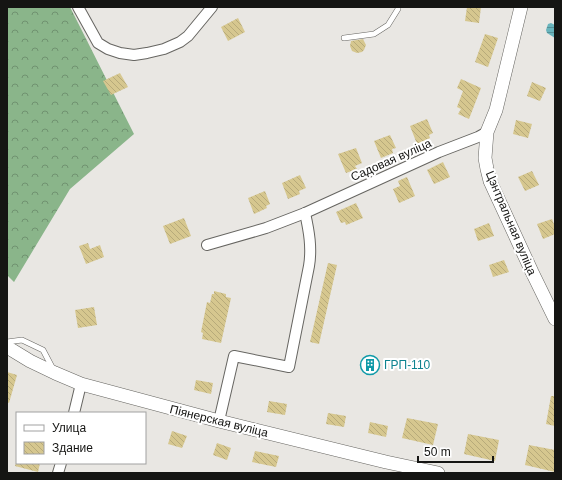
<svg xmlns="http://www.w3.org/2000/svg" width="562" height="480" viewBox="0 0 562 480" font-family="Helvetica,sans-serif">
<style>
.forest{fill:url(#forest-crowns)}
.water{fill:url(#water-rules)}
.building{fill:url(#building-back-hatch)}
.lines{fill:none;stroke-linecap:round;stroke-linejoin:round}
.service-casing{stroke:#666561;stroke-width:6}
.minor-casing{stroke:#666561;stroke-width:12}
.tertiary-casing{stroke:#666561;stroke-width:14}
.service{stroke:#fff;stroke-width:5}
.minor{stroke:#fff;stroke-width:10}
.tertiary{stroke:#fff;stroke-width:13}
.labels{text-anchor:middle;stroke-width:4;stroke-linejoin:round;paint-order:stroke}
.street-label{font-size:12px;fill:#151513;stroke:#fff}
.culture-label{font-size:12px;fill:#0d838f;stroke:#fff;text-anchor:start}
</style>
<defs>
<pattern id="forest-crowns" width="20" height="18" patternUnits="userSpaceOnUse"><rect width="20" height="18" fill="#8ab58a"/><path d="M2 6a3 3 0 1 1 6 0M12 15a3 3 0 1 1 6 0" fill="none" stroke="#709270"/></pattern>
<pattern id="water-rules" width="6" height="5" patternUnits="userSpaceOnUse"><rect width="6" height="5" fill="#69b4bc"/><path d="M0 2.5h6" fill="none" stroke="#559198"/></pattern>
<pattern id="building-back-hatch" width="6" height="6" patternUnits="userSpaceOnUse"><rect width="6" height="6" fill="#d6c78f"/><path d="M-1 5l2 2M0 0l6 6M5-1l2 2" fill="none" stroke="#b7aa7a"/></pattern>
</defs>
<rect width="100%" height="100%" fill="#e9e7e3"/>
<path class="forest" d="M7,7H70L134,134L70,189L14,282L7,275Z"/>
<path class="water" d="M551,23L555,25V38L547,33L546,30L548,24Z"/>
<g class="building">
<path d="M467,7H481L479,23L465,21Z"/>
<path d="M238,18L245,32L228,41L221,27Z"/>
<path d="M485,34L498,38L488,67L475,62Z"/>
<path d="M363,39L366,45L364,50L362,52L357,53L352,51L350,46L351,41Z"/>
<path d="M120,73L128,87L111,95L103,81Z"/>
<path d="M461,79L481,88L469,119L458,114L461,109L457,107L463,91L457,88Z"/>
<path d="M532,82L546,88L540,101L527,96Z"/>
<path d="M427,119L433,133L429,135L430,138L417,144L410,126Z"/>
<path d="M516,120L532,124L528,138L513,134Z"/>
<path d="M390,135L396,148L392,149L393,153L381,158L374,141Z"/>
<path d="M356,148L362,163L355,166L357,169L346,173L338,154Z"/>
<path d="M443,162L450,177L434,184L427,170Z"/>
<path d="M532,171L539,185L525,191L518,177Z"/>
<path d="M300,175L306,188L299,191L300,194L288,199L282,183Z"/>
<path d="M407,177L415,196L399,203L393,189L400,186L398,181Z"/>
<path d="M265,191L270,204L266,206L267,208L254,214L248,198Z"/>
<path d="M356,203L363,218L346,225L345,222L341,223L336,212Z"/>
<path d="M184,218L191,236L170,244L163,226Z"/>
<path d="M552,219L555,227V234L543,239L537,224Z"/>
<path d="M489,223L494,236L478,241L474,229Z"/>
<path d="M88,243L90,249L100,245L104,257L86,264L79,246Z"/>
<path d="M504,260L509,272L493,277L489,265Z"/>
<path d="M328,263L337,265L319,344L310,342Z"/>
<path d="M214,291L226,294V297L231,298L221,343L202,339L203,333L201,332L207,302L210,303L212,294H214Z"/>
<path d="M94,307L97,325L78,328L75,310Z"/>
<path d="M368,360L375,363L372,370L365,367Z"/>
<path d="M7,372L17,375L9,403L7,402Z"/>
<path d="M196,380L213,383L211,394L194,390Z"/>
<path d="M551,396H555V426L546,424Z"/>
<path d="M269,401L287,404L285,415L267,412Z"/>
<path d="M328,413L346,416L344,427L326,424Z"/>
<path d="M407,418L438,424L433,445L402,438Z"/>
<path d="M370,422L388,426L386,437L368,433Z"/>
<path d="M172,431L187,436L182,448L168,444Z"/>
<path d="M468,434L499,440L495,461L464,454Z"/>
<path d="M217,443L231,448L227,460L213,455Z"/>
<path d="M529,445L555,450V472L525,465Z"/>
<path d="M255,451L279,456L276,467L252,462Z"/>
<path d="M16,463H40L38,472L15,466Z"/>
</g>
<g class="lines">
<defs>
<g id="service">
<path d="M344,38L374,34L388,25L398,9V7"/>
<path d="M7,342L22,340L43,350L53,369"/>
</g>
<g id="minor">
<path d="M78,7L98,43L108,49L120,53L134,55L147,53L164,49L180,42L188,36L212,7"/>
<path d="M207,245L266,228L305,213L439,152L478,137L487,132"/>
<path d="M74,413L81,384"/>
<path d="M219,421L234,356L289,367L309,266C312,248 309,231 305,213"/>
<path d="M58,473L61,463"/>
</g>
<g id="tertiary">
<path d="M521,7L496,110L487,132L485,158L487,169L490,181L532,272L555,319"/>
<path d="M7,347L30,361L55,373L81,384L219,421L386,462L438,473"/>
</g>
</defs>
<use href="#service" class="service-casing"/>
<use href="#minor" class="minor-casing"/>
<use href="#tertiary" class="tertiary-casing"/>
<use href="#service" class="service"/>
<use href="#minor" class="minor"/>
<use href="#tertiary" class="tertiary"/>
</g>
<defs>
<symbol id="building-ring" viewBox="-11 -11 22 22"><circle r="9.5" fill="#fff" stroke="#0f9aa8" stroke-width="1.5"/><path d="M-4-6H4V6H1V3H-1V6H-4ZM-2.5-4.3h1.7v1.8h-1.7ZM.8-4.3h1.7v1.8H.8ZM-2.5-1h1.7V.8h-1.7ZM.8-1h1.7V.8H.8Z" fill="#0f9aa8"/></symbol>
</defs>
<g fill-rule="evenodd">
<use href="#building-ring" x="359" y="354" width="22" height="22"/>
</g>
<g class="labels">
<g class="street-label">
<text transform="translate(391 160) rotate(-24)" y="4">Садовая вуліца</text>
<text transform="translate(511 223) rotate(67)" y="4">Цэнтральная вуліца</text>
<text transform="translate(219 421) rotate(14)" y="4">Піянерская вуліца</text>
</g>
<g class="culture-label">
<text x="384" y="369">ГРП-110</text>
</g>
</g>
<rect width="562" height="480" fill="none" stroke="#151513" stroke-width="16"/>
<rect x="16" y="412" width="130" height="52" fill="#ffffff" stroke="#a1a1a1"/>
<rect x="24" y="425" width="20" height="6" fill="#ffffff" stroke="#a1a1a1"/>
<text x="52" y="432" font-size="12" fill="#151513">Улица</text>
<rect x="24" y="442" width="20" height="12" fill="url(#building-back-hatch)" stroke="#a1a1a1"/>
<text x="52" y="452" font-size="12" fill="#151513">Здание</text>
<path d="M418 456v6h75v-6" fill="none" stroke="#151513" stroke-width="2"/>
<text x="424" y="456" font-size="12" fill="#151513" stroke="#ffffff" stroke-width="3" paint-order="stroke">50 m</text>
</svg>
